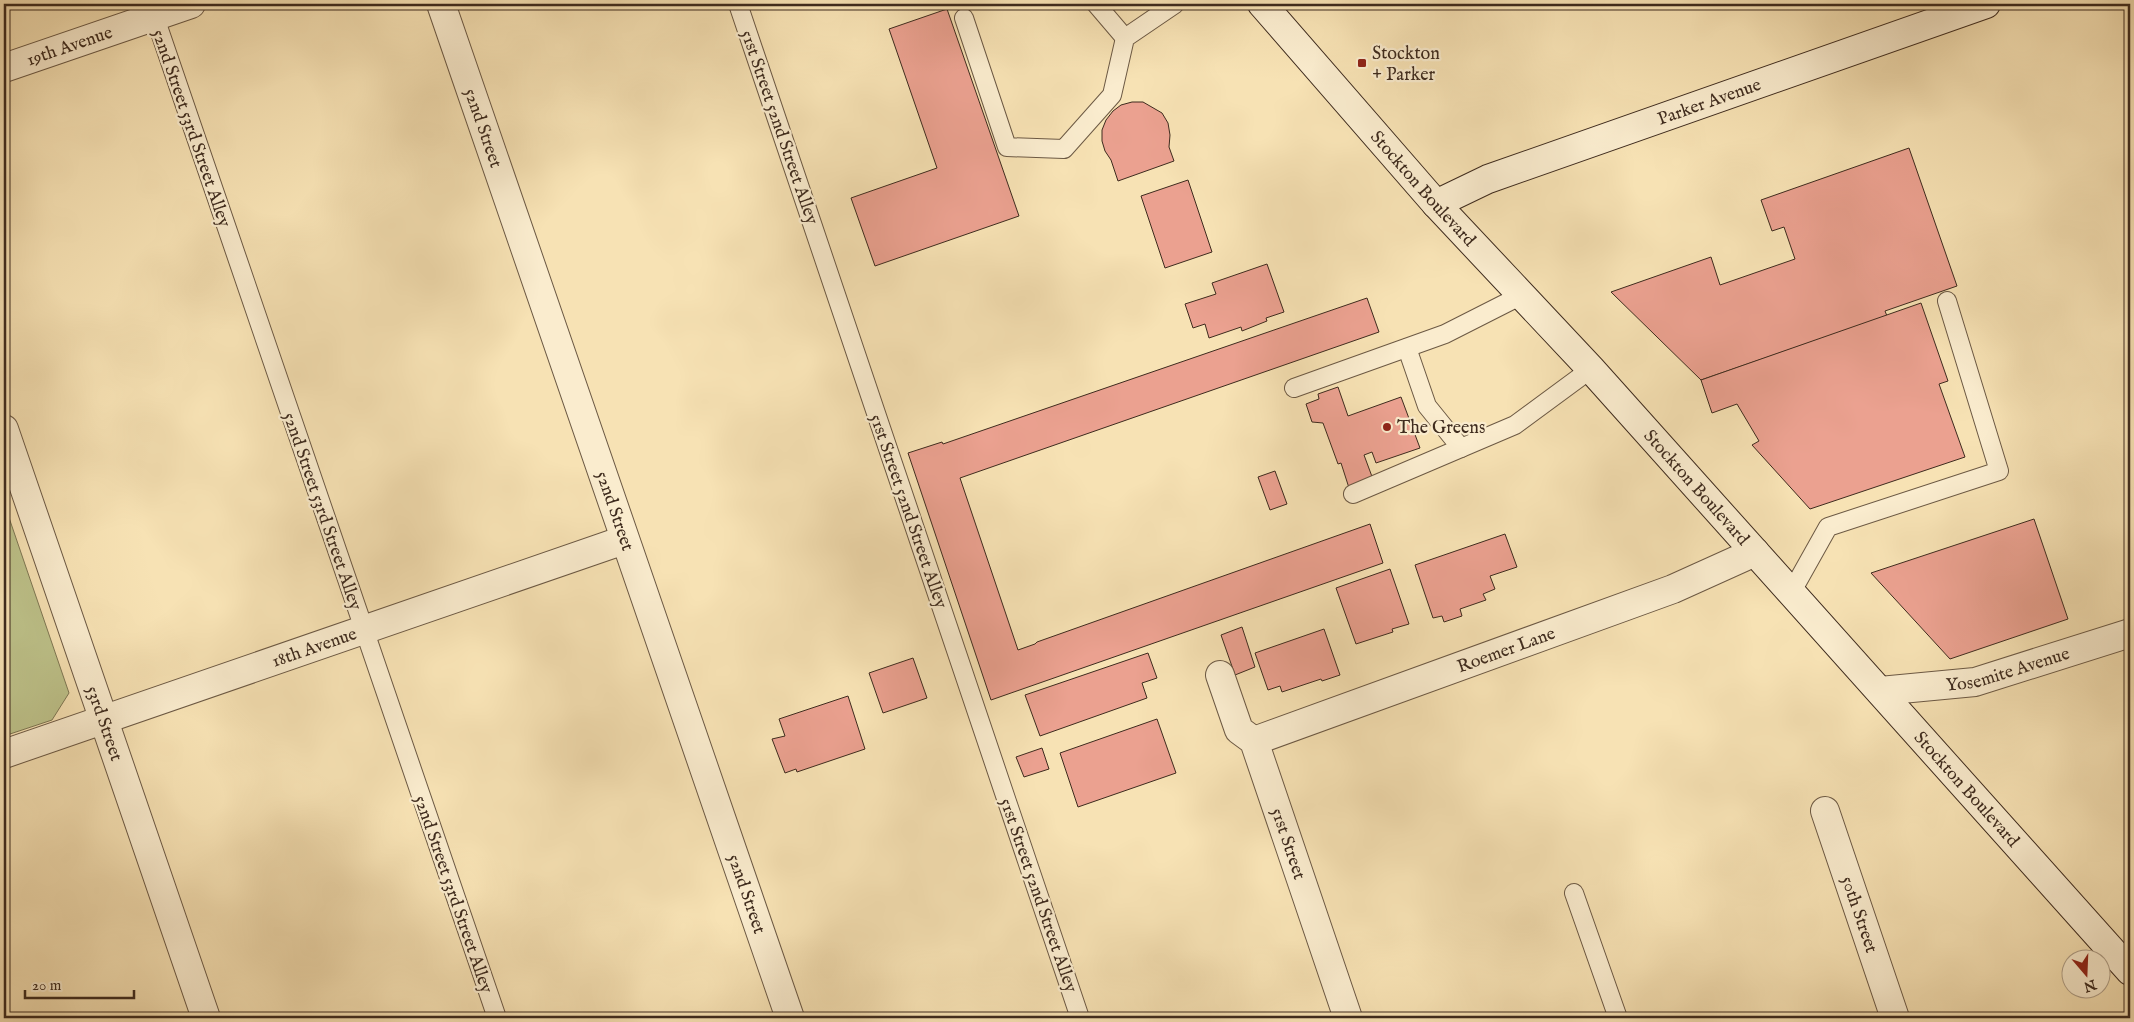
<svg xmlns="http://www.w3.org/2000/svg" width="2134" height="1022" viewBox="0 0 2134 1022" font-family="'IM FELL English',serif">
<style>
.green{fill:#bec38b;stroke:#7e7754}
.building{fill:#eba190;stroke:#3e2b1e}
.lines{fill:none;stroke-linecap:round;stroke-linejoin:round}
.lane-casing{stroke:#6c5944;stroke-width:20}
.street-casing{stroke:#6c5944;stroke-width:30}
.secondary-casing{stroke:#3e2b1e;stroke-width:30}
.lane{stroke:#faecce;stroke-width:18}
.street{stroke:#faecce;stroke-width:28}
.secondary{stroke:#faecce;stroke-width:28}
.poi-dot{fill:#8f2418;stroke:#faecce;stroke-width:2}
.labels{text-anchor:middle;stroke-width:4.5;stroke-linejoin:round;paint-order:stroke}
.street-label{font-size:18px;fill:#3e2b1e;stroke:#faecce}
.poi-label{font-size:18px;fill:#3e2b1e;stroke:#faecce;text-anchor:start}
</style>
<rect width="100%" height="100%" fill="#f7e2b4"/>
<filter id="stains"><feTurbulence type="fractalNoise" baseFrequency=".004" numOctaves="4"/><feColorMatrix values="0 0 0 0 .2 0 0 0 0 .09 0 0 0 0 .02 0 0 0 .5 -.17"/></filter>
<radialGradient id="worn" r=".72"><stop offset=".6" stop-color="#630" stop-opacity="0"/><stop offset="1" stop-color="#630" stop-opacity=".3"/></radialGradient>
<path class="green" d="M4,503L69,693L52,720L4,736Z"/>
<g class="building">
<path d="M947,9L1019,216L875,266L851,198L937,168L889,29Z"/>
<path d="M1132,102H1143L1162,113L1168,123L1170,135L1169,147L1174,161L1118,181L1111,160L1105,151L1102,141V130L1106,120L1113,111L1121,105Z"/>
<path d="M1909,148L1957,286L1885,311L1887,316L1701,380L1611,292L1711,257L1720,285L1795,259L1784,227L1772,231L1761,200Z"/>
<path d="M1188,180L1212,252L1165,268L1141,196Z"/>
<path d="M1267,264L1284,312L1266,318L1267,321L1242,331L1241,327L1209,338L1205,324L1193,328L1185,304L1216,294L1212,283Z"/>
<path d="M1367,298L1379,332L960,478L1018,650L1035,644L1037,642L1370,524L1383,563L991,700L908,453L942,442L943,444Z"/>
<path d="M1921,303L1948,381L1939,384L1965,457L1810,509L1752,445L1759,441L1737,404L1712,413L1701,380Z"/>
<path d="M1338,387L1348,416L1401,397L1420,448L1376,463L1372,452L1364,455L1374,482L1350,491L1341,463L1338,464L1323,423L1312,422L1306,404L1319,399L1318,394Z"/>
<path d="M1275,471L1287,504L1270,510L1258,477Z"/>
<path d="M2034,519L2068,619L1950,659L1871,573Z"/>
<path d="M1505,534L1517,567L1490,576L1495,589L1483,594L1486,600L1460,609L1462,616L1444,622L1442,616L1433,618L1415,565Z"/>
<path d="M1390,569L1409,624L1392,629L1393,632L1356,644L1336,588Z"/>
<path d="M1242,627L1255,667L1235,675L1221,635Z"/>
<path d="M1324,629L1340,675L1322,681L1321,679L1282,692L1280,686L1268,690L1255,653Z"/>
<path d="M1148,653L1157,678L1142,683L1147,698L1040,736L1025,695Z"/>
<path d="M913,658L927,698L883,713L869,673Z"/>
<path d="M848,696L865,749L797,772L796,769L785,773L772,739L785,736L779,719Z"/>
<path d="M1157,719L1176,773L1078,807L1060,753Z"/>
<path d="M1042,748L1049,769L1024,777L1016,757Z"/>
</g>
<g class="lines">
<defs>
<g id="lane">
<path d="M738,4L1080,1018"/>
<path d="M1096,4L1125,38"/>
<path d="M152,9L497,1018"/>
<path d="M964,18L1007,147L1064,149L1112,95L1125,38L1175,4"/>
<path d="M1407,348L1427,406L1461,448"/>
<path d="M1294,388L1445,334L1522,295"/>
<path d="M1353,494L1515,425L1591,369"/>
<path d="M1791,593L1828,527L1999,471L1947,301"/>
<path d="M1574,893L1618,1018"/>
</g>
<g id="street">
<path id="s1" d="M441,4L790,1018"/>
<path id="s2" d="M4,68L191,4"/>
<path id="s3" d="M4,429L206,1018"/>
<path id="s4" d="M1220,675L1239,730L1254,741L1348,1018"/>
<path id="s5" d="M1880,691L1975,682L2130,633"/>
<path id="s6" d="M1254,741L1673,589L1755,552"/>
<path id="s7" d="M4,754L624,540"/>
<path id="s8" d="M1825,811L1895,1018"/>
</g>
<g id="secondary">
<path id="s9" d="M1262,4L1436,204L1591,369L2130,971"/>
<path id="s10" d="M1436,204L1488,179L1986,4"/>
</g>
</defs>
<use href="#lane" class="lane-casing"/>
<use href="#street" class="street-casing"/>
<use href="#secondary" class="secondary-casing"/>
<use href="#lane" class="lane"/>
<use href="#street" class="street"/>
<use href="#secondary" class="secondary"/>
</g>
<g class="poi-dot">
<rect x="1357" y="58" width="10" height="10" rx="2.5"/>
<circle cx="1387" cy="427" r="5"/>
</g>
<g class="labels">
<g class="street-label">
<text dy="6" stroke="none"><textPath href="#s2" startOffset="69">19th Avenue</textPath></text>
<text dy="6" stroke="none"><textPath href="#s10" startOffset="292">Parker Avenue</textPath></text>
<text transform="translate(780 127) rotate(71)" y="6">51st Street 52nd Street Alley</text>
<text transform="translate(192 128) rotate(71)" y="6">52nd Street 53rd Street Alley</text>
<text dy="6" stroke="none"><textPath href="#s1" startOffset="131">52nd Street</textPath></text>
<text dy="6" stroke="none"><textPath href="#s9" startOffset="245">Stockton Boulevard</textPath></text>
<text dy="6" stroke="none"><textPath href="#s9" startOffset="650">Stockton Boulevard</textPath></text>
<text transform="translate(323 511) rotate(71)" y="6">52nd Street 53rd Street Alley</text>
<text dy="6" stroke="none"><textPath href="#s1" startOffset="536">52nd Street</textPath></text>
<text transform="translate(909 511) rotate(71)" y="6">51st Street 52nd Street Alley</text>
<text dy="6" stroke="none"><textPath href="#s7" startOffset="328">18th Avenue</textPath></text>
<text dy="6" stroke="none"><textPath href="#s6" startOffset="268">Roemer Lane</textPath></text>
<text dy="6" stroke="none"><textPath href="#s5" startOffset="130">Yosemite Avenue</textPath></text>
<text dy="6" stroke="none"><textPath href="#s3" startOffset="311">53rd Street</textPath></text>
<text dy="6" stroke="none"><textPath href="#s9" startOffset="1055">Stockton Boulevard</textPath></text>
<text dy="6" stroke="none"><textPath href="#s4" startOffset="185">51st Street</textPath></text>
<text transform="translate(454 894) rotate(71)" y="6">52nd Street 53rd Street Alley</text>
<text dy="6" stroke="none"><textPath href="#s1" startOffset="941">52nd Street</textPath></text>
<text transform="translate(1039 895) rotate(71)" y="6">51st Street 52nd Street Alley</text>
<text dy="6" stroke="none"><textPath href="#s8" startOffset="109">50th Street</textPath></text>
</g>
<g class="poi-label">
<text x="1372" y="59">Stockton<tspan x="1372" dy="21">+ Parker</tspan></text>
<text x="1397" y="433">The Greens</text>
</g>
</g>
<rect width="2134" height="1022" fill="none" stroke="#f7e2b4" stroke-width="20"/>
<rect x="5" y="5" width="2124" height="1012" fill="none" stroke="#3e2b1e" stroke-width="2.5"/>
<rect x="10" y="10" width="2114" height="1002" fill="none" stroke="#3e2b1e"/>
<g transform="translate(2086 974) rotate(161)"><circle r="24" fill="#faecce" stroke="#af9f88"/>
<path d="M0-4L9 19L0 12L-9 19Z" fill="#8f2418"/>
<text y="-8" font-size="14" font-weight="bold" text-anchor="middle" fill="#3e2b1e">N</text>
</g>
<path d="M25 990v8h109v-8" fill="none" stroke="#3e2b1e" stroke-width="2.5"/>
<text x="32" y="990" font-size="15" fill="#3e2b1e" stroke="#faecce" stroke-width="4" paint-order="stroke">20 m</text>
<rect width="100%" height="100%" filter="url(#stains)"/>
<rect width="100%" height="100%" fill="url(#worn)"/>
</svg>
